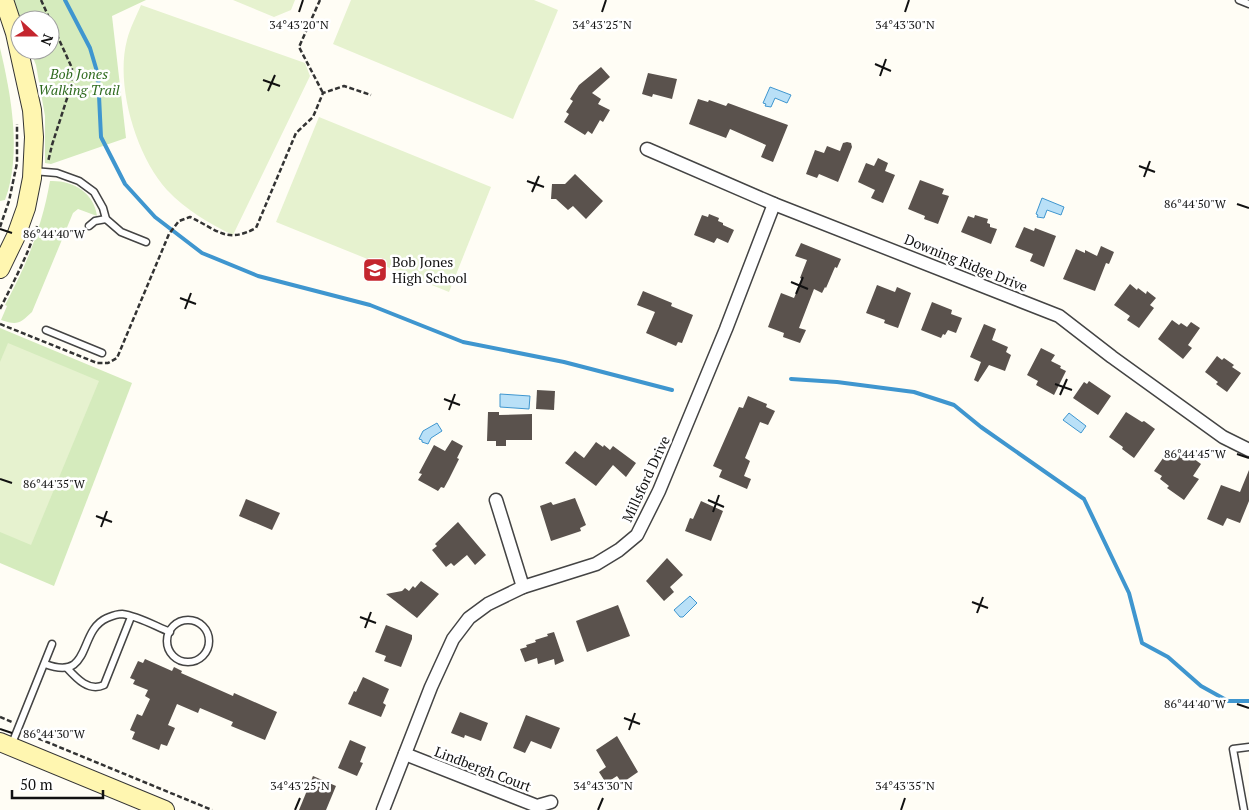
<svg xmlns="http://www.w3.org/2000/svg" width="1249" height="810" viewBox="0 0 1249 810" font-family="'PT Serif',serif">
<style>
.green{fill:#d5ebbd}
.pitch{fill:#e6f2cf}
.water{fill:#b9e0f7;stroke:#3f96cf}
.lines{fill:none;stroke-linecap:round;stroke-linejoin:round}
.stream{stroke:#3f96cf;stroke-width:4}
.building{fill:#5a524d}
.lane-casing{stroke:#444;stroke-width:9}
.street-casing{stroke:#444;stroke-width:15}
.secondary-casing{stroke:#333;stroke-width:20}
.path{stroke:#333;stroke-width:2.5;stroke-dasharray:5 2.5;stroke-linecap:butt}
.lane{stroke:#fff;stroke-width:6}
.street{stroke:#fff;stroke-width:12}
.secondary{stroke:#fff6b0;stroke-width:18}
.ticks{fill:none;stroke:#111;stroke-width:2}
.labels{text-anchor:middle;stroke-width:5;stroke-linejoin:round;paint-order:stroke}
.park-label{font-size:14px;font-style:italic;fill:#2f6b1f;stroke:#fff}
.poi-label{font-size:14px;fill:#111;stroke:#fff;text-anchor:start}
.street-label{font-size:14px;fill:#111;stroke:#fff}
.ticks-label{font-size:12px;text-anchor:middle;fill:#111;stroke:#fff;stroke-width:5;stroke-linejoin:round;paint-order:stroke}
</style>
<rect width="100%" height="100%" fill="#fffdf5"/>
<g class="green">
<path d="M13,0H146L112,16L126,138L51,164L45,163V116L36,65L30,50H50V20L20,21Z"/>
<path d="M0,48C11,94 22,154 5,200L0,201Z"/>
<path d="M50,181C72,180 94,192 97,216L78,209L73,213L32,312C20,323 18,326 1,320L7,306L5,305C27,264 42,227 50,181Z"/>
<path d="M0,328L132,383L54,586L0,563Z"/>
</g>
<g class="pitch">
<path d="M233,0H295L291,10L274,17Z"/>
<path d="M351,0H534L558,10L513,119L333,44Z"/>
<path d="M141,5L305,63L310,76L233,235C208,223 186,210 167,190C136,156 115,85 127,40C130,28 136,17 141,5Z"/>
<path d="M319,117L491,187L449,292L276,222Z"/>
<path d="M8,343L99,381L31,545L0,532V362Z"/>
</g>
<g class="water">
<path d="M770,87L791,95L787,103L775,98L771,107L765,106L766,104L763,103Z"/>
<path d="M1042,198L1064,207L1061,215L1047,210L1044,218L1037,217L1038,215L1036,214Z"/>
<path d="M500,394L530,396L529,409L500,407Z"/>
<path d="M1069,413L1086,426L1081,433L1063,420Z"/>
<path d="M437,423L442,431L431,438L428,444L422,442V440L419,439L423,431Z"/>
<path d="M690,596L697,603L683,617H680L674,610Z"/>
</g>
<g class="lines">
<g class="stream">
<path d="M65,0L90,48L98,75L101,137L125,184L155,217L202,253L258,276L370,305L463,342L564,362L672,390"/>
<path d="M791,379L837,382L914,392L954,405L981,427L1084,499L1129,593L1142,643L1168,657L1201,686L1228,701H1249"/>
</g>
</g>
<g class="building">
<path d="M601,67L610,77L592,93L601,99L598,104L610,110L603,122L600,120L592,134L588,131L585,135L564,122L569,114L566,112L573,101L570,99L579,85Z"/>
<path d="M648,73L677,79L672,99L653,94L652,97L642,94Z"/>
<path d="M698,99L708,102L709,100L726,106L728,103L788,125L773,162L761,157L766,145L730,129L726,138L689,124Z"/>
<path d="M847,142L851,143L852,147L838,182L819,174L817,178L806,174L815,150L824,153L827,146L840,151L843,143Z"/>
<path d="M878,158L888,163L885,171L895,175L883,203L871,198L875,190L858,182L866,163L874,166Z"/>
<path d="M575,174L603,201L586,219L573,206L568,210L556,199H551L552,184H565Z"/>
<path d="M920,180L944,189L942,194L949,196L938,224L924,219L925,216L908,209Z"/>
<path d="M709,214L719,218L718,221L723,223V225L734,230L728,243L717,238L714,243L694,235L702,215L708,217Z"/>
<path d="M975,215L988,219L987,223L990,224V227L997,229L991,244L961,232L968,216L974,218Z"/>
<path d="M1024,227L1034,231L1035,228L1056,236L1044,267L1030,261L1033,254L1015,247Z"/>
<path d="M801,243L841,259L837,268L835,267L826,288L825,287L822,293L814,289L799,328L806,330L800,343L783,337L784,333L768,327L781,293L794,298L802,279L800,278L807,260L795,256Z"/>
<path d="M1101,246L1114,252L1109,264L1106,263L1095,291L1063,279L1076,249L1085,253V250L1097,256Z"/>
<path d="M1130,284L1137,290L1138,288L1146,294L1147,291L1156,298L1150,305L1154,308L1139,328L1127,320L1130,316L1114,305Z"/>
<path d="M877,285L895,292L897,287L911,293L898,328L884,323L885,320L866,313Z"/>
<path d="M643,291L672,303L671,306L693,315L682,343L678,342L676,346L646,333L655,312L637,305Z"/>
<path d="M932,302L952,310L951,314L962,318L956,333L948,330L945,335L943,334L941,338L921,330Z"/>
<path d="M1172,320L1179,325L1181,323L1187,327L1191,322L1200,328L1188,345L1192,348L1183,359L1158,339Z"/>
<path d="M984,324L996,329L992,340L1008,347L1006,352L1011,355L1005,371L989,365L978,382L974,380L981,362L970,357Z"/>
<path d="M1041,348L1055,355L1051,361L1061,366L1060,368L1066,371L1054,395L1036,385L1038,381L1027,375Z"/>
<path d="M1217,356L1222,360L1224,358L1234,365L1232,367L1241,373L1227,392L1216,384L1218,382L1205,372Z"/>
<path d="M1089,381L1111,396L1098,415L1073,398L1084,382L1087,384Z"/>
<path d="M537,390L555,391L554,410L536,409Z"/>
<path d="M748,396L767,404L766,407L775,411L768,425L760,422L745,458L750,461L744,476L751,479L747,489L719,477L722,470L713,466L739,407L743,408Z"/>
<path d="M488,412H499V415L532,414V440H506V446H496V441H487Z"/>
<path d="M1126,412L1142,422L1144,421L1155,429L1134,458L1122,449L1123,447L1109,437Z"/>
<path d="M452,440L463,446L457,458L459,459L449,479L444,488L441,487L438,491L418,480L422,474L419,473L434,445L445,451Z"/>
<path d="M596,442L603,447L604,445L610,450L613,446L636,463L626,477L613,465L596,486L565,463L575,451L584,458Z"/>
<path d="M1174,450L1187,460L1190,456L1201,464L1193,476L1199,479L1184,500L1167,488L1169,486L1160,479L1162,476L1154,471L1168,451L1171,453Z"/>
<path d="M1249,470V501L1240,523L1227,518L1223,526L1207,519L1221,485L1240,492Z"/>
<path d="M575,498L586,525L580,528L581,531L551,541L540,506L551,502L553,505Z"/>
<path d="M246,499L280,513L272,530L239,516Z"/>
<path d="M701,501L723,511L711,541L685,531L690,518L693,519Z"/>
<path d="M458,522L486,555L475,565L467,555L454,566L451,563L446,567L432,550L437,546L435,544Z"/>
<path d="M667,558L683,575L670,587L674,592L664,601L646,581Z"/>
<path d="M421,581L439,594L417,618L386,594L402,591L405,588L409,591L413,586L415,588Z"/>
<path d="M618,605L630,636L587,652L576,621Z"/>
<path d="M386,625L412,635V639L401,667L384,661L386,656L375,652Z"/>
<path d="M554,632L564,661L555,665L554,659L538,664L537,658L525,662L520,649L527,647L526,645L536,642L535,640L548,636L547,634Z"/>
<path d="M145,659L172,671L174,667L182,671L181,673L233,696L234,693L277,712L265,740L231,726L233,722L200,708L198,713L177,704L168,725L175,728L167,746L161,744L159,750L132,739L135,732L130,730L137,714L142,716L150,699L145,696L148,690L133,684L135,680L130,678L138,661L143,663Z"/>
<path d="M363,677L389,689L383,703L386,705L381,717L348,704L354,691L356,692Z"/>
<path d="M460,712L488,723L481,741L465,735L464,738L451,733Z"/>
<path d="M526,715L560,728L551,749L531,741L525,753L513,748Z"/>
<path d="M617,736L638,772L622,783L617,776L606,783L599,772L606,767L596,750Z"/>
<path d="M350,740L366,747L360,762L363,763L357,776L338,768Z"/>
<path d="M313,776L336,786L326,810H299Z"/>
</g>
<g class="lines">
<defs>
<g id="lane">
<path d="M1239,0L1249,4"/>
<path d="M33,171L57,173L79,181L94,192L103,208L106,219L121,232L146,242"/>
<path d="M89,226L95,221L106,219"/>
<path d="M46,330L102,353"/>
<circle cx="188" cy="641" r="21"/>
<path d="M45,664C93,682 77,631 107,618C112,616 116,614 122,614C138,616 155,626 170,632"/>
<path d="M67,668C77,679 89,692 104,685L131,617"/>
<path d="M11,746L52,644"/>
<path d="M1244,810L1233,749L1249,747"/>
</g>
<g id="street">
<path d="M647,149L774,204L1059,316L1112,357L1223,437L1249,450"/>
<path d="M496,500L523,587"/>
<path d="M405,754L537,806L551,802"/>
<path d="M383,810L431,687L453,639L469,618L488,604L523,587L596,564L619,550L637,535L659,491L726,329L774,204"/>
</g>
<g id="secondary">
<path d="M0,269L16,236L26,208L32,178L34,137L32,110L15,33L4,0"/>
<path d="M0,742L165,810"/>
</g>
</defs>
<use href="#lane" class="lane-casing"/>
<use href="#street" class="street-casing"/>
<use href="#secondary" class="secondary-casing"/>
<g class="path">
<path d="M41,0L72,68L71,86L52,145L48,162"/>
<path d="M320,0L299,47L323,93"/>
<path d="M0,227L9,201L17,163V124"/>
<path d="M0,309C14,281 28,255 37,226"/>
<path d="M0,324L97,363H108L117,358L169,234L179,221L190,217C218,230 226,244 256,228L296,133L313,117L323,93L344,86L371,95"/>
<path d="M0,717L12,722"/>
<path d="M25,732L30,735L212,810"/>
</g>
<use href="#lane" class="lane"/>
<use href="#street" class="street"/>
<use href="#secondary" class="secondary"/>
</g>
<path class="ticks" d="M299,12L303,0M602,12L606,0M905,12L909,0M875,64L891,71M880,76L886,59M263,80L280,86M268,91L275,75M1139,166L1155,172M1144,177L1150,161M527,181L544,187M532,192L539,176M1237,204L1249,208M0,229L12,233M791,282L808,289M796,294L803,277M180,298L196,304M185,309L191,293M1055,384L1072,390M1060,395L1067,379M444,399L460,405M449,410L455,394M1237,454L1249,458M0,479L12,483M708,500L724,507M713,512L719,495M96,516L112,522M101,527L107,511M972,602L988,608M977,613L983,597M360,617L376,623M365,628L371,612M1237,704L1249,708M624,718L640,724M0,729L12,733M629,730L635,713M295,810L300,798M598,810L603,798M901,810L905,798"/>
<defs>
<symbol id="school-square" viewBox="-11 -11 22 22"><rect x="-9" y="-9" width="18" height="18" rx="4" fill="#c4262e" stroke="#fff"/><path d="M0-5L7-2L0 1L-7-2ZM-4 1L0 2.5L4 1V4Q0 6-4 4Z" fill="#fff"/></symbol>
</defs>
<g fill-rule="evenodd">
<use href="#school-square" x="361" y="256" width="28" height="28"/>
</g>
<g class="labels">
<g class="park-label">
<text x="79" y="79">Bob Jones<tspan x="79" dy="16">Walking Trail</tspan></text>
</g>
<g class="poi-label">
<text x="392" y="267">Bob Jones<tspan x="392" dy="16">High School</tspan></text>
</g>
<g class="street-label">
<text transform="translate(966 263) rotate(22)" y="5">Downing Ridge Drive</text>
<text transform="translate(646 479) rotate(-65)" y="5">Millsford Drive</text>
<text transform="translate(483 769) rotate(21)" y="5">Lindbergh Court</text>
</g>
</g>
<g class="ticks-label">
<text x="299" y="29">34°43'20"N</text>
<text x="602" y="29">34°43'25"N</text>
<text x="905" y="29">34°43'30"N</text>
<text x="1195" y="208">86°44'50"W</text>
<text x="54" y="238">86°44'40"W</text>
<text x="1195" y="458">86°44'45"W</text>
<text x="54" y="488">86°44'35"W</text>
<text x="1195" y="708">86°44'40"W</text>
<text x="54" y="738">86°44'30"W</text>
<text x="300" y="790">34°43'25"N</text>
<text x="603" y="790">34°43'30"N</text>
<text x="905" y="790">34°43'35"N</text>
</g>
<g transform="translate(35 35) rotate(111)"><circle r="24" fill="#ffffff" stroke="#a0a0a0"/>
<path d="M0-4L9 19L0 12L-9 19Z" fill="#c4262e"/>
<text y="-8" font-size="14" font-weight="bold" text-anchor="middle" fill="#111111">N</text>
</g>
<path d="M12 790v8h91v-8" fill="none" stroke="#111111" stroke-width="2.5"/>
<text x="20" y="790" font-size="15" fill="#111111" stroke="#ffffff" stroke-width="4" paint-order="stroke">50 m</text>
</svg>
